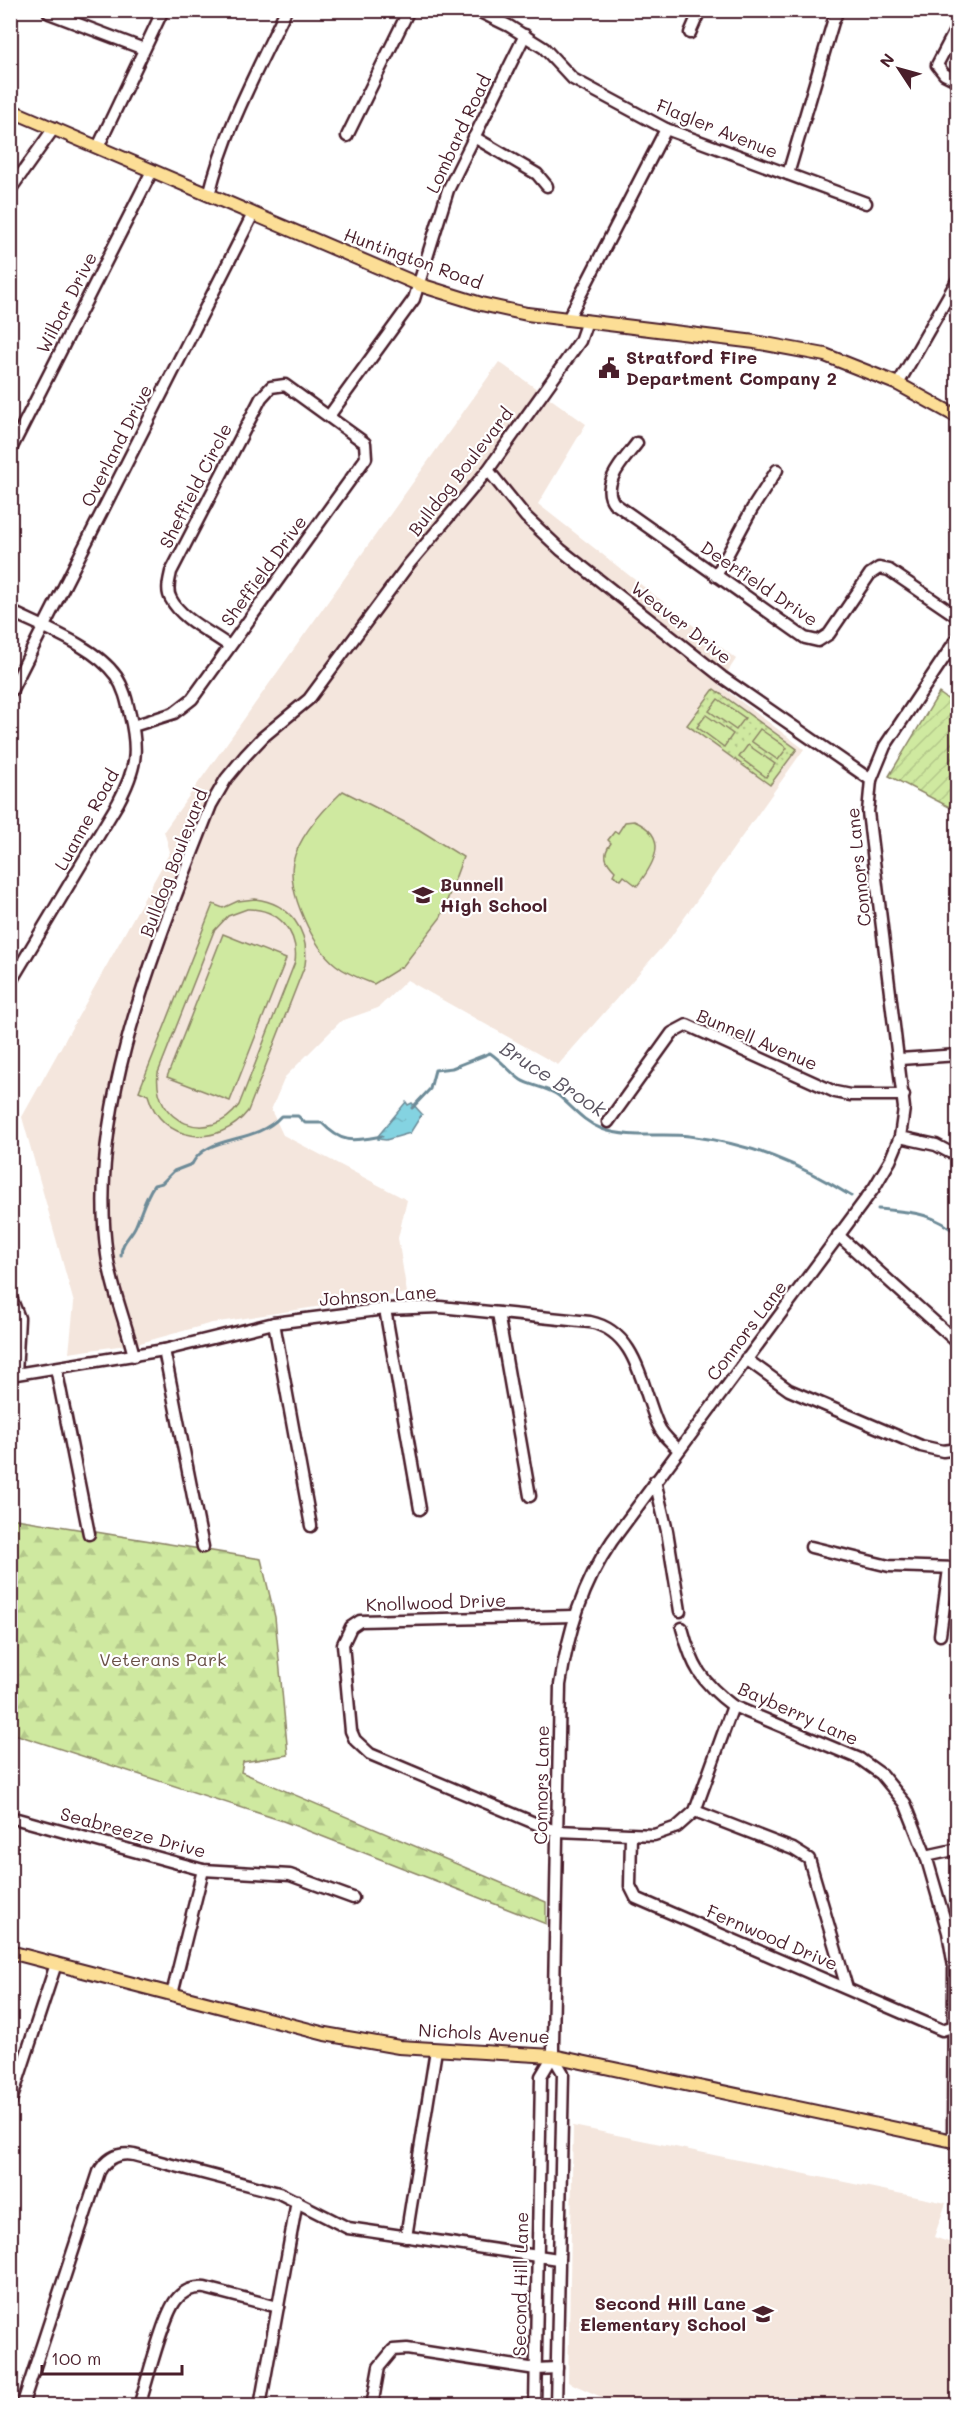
<svg xmlns="http://www.w3.org/2000/svg" width="968" height="2416" viewBox="0 0 968 2416" font-family="Mali,sans-serif">
<style>
.built{fill:#f4e6dd}
.grass{fill:url(#grass-dots);stroke:#8c8466;stroke-width:1.5}
.forest{fill:url(#forest-firs);stroke:#8c8466;stroke-width:1.5}
.garden{fill:url(#garden-furrows);stroke:#8c8466;stroke-width:1.5}
.pitch{fill:#cfe9a0;stroke:#8c8466;stroke-width:1.5;fill-rule:evenodd}
.water{fill:url(#water-ripples);stroke:#6d8b98;stroke-width:1.5}
.lines{fill:none;stroke-linecap:round;stroke-linejoin:round}
.stream{stroke:#6d8b98;stroke-width:3}
.minor-casing{stroke:#4a1f2b;stroke-width:15}
.major-casing{stroke:#4a1f2b;stroke-width:16}
.minor{stroke:#fff;stroke-width:10}
.major{stroke:#fcde96;stroke-width:12}
.labels{text-anchor:middle;stroke-width:4.5;stroke-linejoin:round;paint-order:stroke}
.street-label{font-size:18px;fill:#4a1f2b;stroke:#fff}
.poi-label{font-size:18px;font-weight:bold;fill:#4a1f2b;stroke:#fff;text-anchor:start}
.park-label{font-size:18px;fill:#6b5248;stroke:#fff}
.water-label{font-size:20px;font-style:italic;fill:#5b5562;stroke:#fff}
</style>
<defs>
<pattern id="grass-dots" width="8" height="8" patternUnits="userSpaceOnUse" patternTransform="scale(1.5)"><rect width="8" height="8" fill="#cfe9a0"/><path d="M2 2h.1M6 6h.1" fill="none" stroke="#b3c78a" stroke-width="1.8" stroke-linecap="round"/></pattern>
<pattern id="forest-firs" width="22" height="20" patternUnits="userSpaceOnUse" patternTransform="scale(1.5)"><rect width="22" height="20" fill="#cfe9a0"/><path d="M5 1l3.5 6h-7zM16 11l3.5 6h-7z" fill="#b3c78a"/></pattern>
<pattern id="garden-furrows" width="10" height="10" patternUnits="userSpaceOnUse" patternTransform="scale(1.5)"><rect width="10" height="10" fill="#cfe9a0"/><path d="M-1 1l2-2M0 10L10 0M9 11l2-2" fill="none" stroke="#b3c78a"/></pattern>
<pattern id="water-ripples" width="26" height="14" patternUnits="userSpaceOnUse" patternTransform="scale(1.5)"><rect width="26" height="14" fill="#84d3e1"/><path d="M2 4q2-2 4 0t4 0M15 11q2-2 4 0t4 0" fill="none" stroke="#74b5c1"/></pattern>
</defs>
<rect width="100%" height="100%" fill="#fff"/>
<filter id="ink" filterUnits="userSpaceOnUse"><feTurbulence type="fractalNoise" baseFrequency=".0167" numOctaves="2"/><feDisplacementMap in="SourceGraphic" scale="12" xChannelSelector="R" yChannelSelector="G"/><feConvolveMatrix kernelMatrix="1 2 1 2 8 2 1 2 1" color-interpolation-filters="sRGB"/></filter>
<g filter="url(#ink)">
<g class="built">
<path d="M499,362L586,424L538,504L736,659L719,685L804,749L670,938L558,1065L407,980L378,1008L341,1021L285,1077L271,1110L283,1135L407,1200L398,1238L407,1293L212,1323L140,1343L69,1353L74,1303L22,1117L170,852L164,831Z"/>
<path d="M573,2126L946,2203L934,2237L957,2245V2405H619L568,2382Z"/>
</g>
<path class="grass" d="M714,689L797,749L770,785L687,725Z"/>
<path class="forest" d="M10,1518L261,1559L275,1617L288,1755L243,1762L241,1772L546,1902V1924L283,1821L11,1733Z"/>
<path class="garden" d="M939,693L957,706V811L889,776Z"/>
<g class="pitch">
<path d="M718,699L745,718L736,730L709,711Z"/>
<path d="M706,715L733,734L724,747L697,727Z"/>
<path d="M760,729L787,748L778,760L751,741Z"/>
<path d="M748,745L775,764L766,777L739,757Z"/>
<path d="M343,791L418,829L463,857L441,917L403,966L374,984C361,979 347,974 336,965C313,947 287,892 293,862C299,835 324,809 343,791Z"/>
<path d="M634,821C670,836 655,863 637,886L624,876L621,880L613,875L615,871C605,861 602,855 611,843L608,840L615,831L618,833L625,822Z"/>
<path d="M255,899C290,903 310,931 305,965L248,1111C219,1149 161,1143 148,1095L139,1091L213,904L223,908L238,901ZM247,909C278,908 299,932 295,962L239,1105C210,1146 152,1123 158,1073L214,931L228,916Z"/>
<path d="M223,934L286,959L230,1101L167,1077Z"/>
</g>
<path class="water" d="M406,1102L408,1105L412,1103L422,1114L410,1133L386,1140L378,1139V1136Z"/>
<g class="lines">
<g class="stream">
<path d="M412,1108L430,1089L435,1070L452,1068L490,1053C502,1061 511,1073 521,1080C530,1086 547,1087 559,1096C573,1108 584,1122 602,1129C629,1139 661,1133 689,1136C752,1144 798,1163 851,1196"/>
<path d="M878,1209C909,1212 934,1212 958,1235"/>
<path d="M121,1256C121,1241 131,1237 136,1225C141,1213 146,1196 154,1185L162,1183L174,1171L192,1164C207,1134 255,1145 281,1116H298L305,1123H322C343,1145 354,1141 382,1136"/>
</g>
<defs>
<g id="minor">
<path d="M476,10L509,26L544,48L573,79L666,129L866,203"/>
<path d="M49,13L144,49"/>
<path d="M958,25L937,65L944,74L958,81"/>
<path d="M690,33L700,10"/>
<path d="M347,136L409,10"/>
<path d="M474,137L537,174L547,186"/>
<path d="M98,147L163,10"/>
<path d="M788,174L833,22L838,10"/>
<path d="M10,190L54,128"/>
<path d="M209,195C225,129 257,71 286,10"/>
<path d="M568,319L666,129"/>
<path d="M898,384L958,279"/>
<path d="M329,416L414,299L448,190L525,35"/>
<path d="M637,443C626,458 599,484 614,503L805,638L818,641L829,634L870,574L879,568L889,570L958,617"/>
<path d="M10,451L152,171"/>
<path d="M488,470L526,517L561,550L722,677L871,780"/>
<path d="M716,576L752,509L777,470"/>
<path d="M10,611C42,627 95,646 116,676C124,688 127,701 130,715C139,752 136,769 118,803L10,983"/>
<path d="M10,693L253,214"/>
<path d="M133,726L174,713L192,699L366,458L365,443L285,385L271,387L261,398L171,572C169,581 166,591 171,599C181,619 212,633 229,646"/>
<path d="M900,1059L958,1055"/>
<path d="M608,1122L672,1033L687,1025L835,1092L850,1095H904"/>
<path d="M900,1137L936,1145L949,1152"/>
<path d="M838,1235L958,1343"/>
<path d="M10,1295L19,1318L16,1374"/>
<path d="M385,1309L420,1509"/>
<path d="M498,1313L530,1496"/>
<path d="M274,1323L311,1526"/>
<path d="M164,1350L203,1547"/>
<path d="M134,1356C126,1322 112,1291 107,1255C86,1107 158,942 211,805L226,779L245,756L263,737L309,699L409,564L488,470L580,341L587,321"/>
<path d="M746,1359L789,1390L921,1446L943,1451L958,1449"/>
<path d="M56,1368L89,1534"/>
<path d="M10,1375L164,1350L274,1323L385,1309L440,1307L590,1322C638,1332 641,1387 658,1425C662,1435 671,1442 679,1450"/>
<path d="M655,1481L667,1531L680,1611"/>
<path d="M811,1547L889,1566L958,1568"/>
<path d="M574,1616L360,1621L351,1627L343,1644L351,1731L355,1740L370,1754L544,1827L557,1831L654,1835L677,1827L695,1811L733,1706"/>
<path d="M682,1628C692,1666 701,1682 733,1706L860,1759L881,1774L905,1803L926,1856L948,1932L954,1967L953,2140"/>
<path d="M940,1635L949,1569"/>
<path d="M695,1811L793,1849L809,1859L847,1988"/>
<path d="M10,1817L203,1870L290,1875L353,1898"/>
<path d="M631,1835L630,1886L636,1898L942,2030L958,2025"/>
<path d="M926,1856L958,1849"/>
<path d="M172,1994L203,1870"/>
<path d="M10,2104L56,1964"/>
<path d="M406,2237L436,2050"/>
<path d="M22,2406L99,2172C107,2158 118,2152 134,2155L279,2193L348,2228L558,2259"/>
<path d="M139,2406C147,2382 163,2316 176,2300C183,2291 193,2287 205,2288L278,2307"/>
<path d="M260,2406L297,2201"/>
<path d="M372,2406L379,2367L393,2350L407,2349L536,2369L557,2368"/>
<path d="M535,2406L541,2076L553,2056"/>
<path d="M556,2406L563,2073L553,2056V2044L560,1685C568,1632 582,1585 612,1541L874,1188L890,1161L900,1137L904,1108L868,812L871,780L885,746L958,637"/>
</g>
<g id="major">
<path d="M10,110L420,285L481,304L527,314L755,342L825,355L898,384L958,417"/>
<path d="M10,1952L325,2034L399,2047L553,2056L958,2142"/>
</g>
</defs>
<use href="#minor" class="minor-casing"/>
<use href="#major" class="major-casing"/>
<use href="#minor" class="minor"/>
<use href="#major" class="major"/>
</g>
</g>
<defs>
<symbol id="civic-bare" viewBox="-9 -9 18 18"><path d="M-.6-6.5H3V-4.5H.6V-3L4-1V1h2V6H-6V1h2V-1L-.6-3ZM-1.2 2.5V6h2.4V2.5Z" fill="#4a1f2b" stroke="#fff" stroke-width="2.5" paint-order="stroke"/></symbol>
<symbol id="school-bare" viewBox="-9 -9 18 18"><path d="M0-5L7-2L0 1L-7-2ZM-4 1L0 2.5L4 1V4Q0 6-4 4Z" fill="#4a1f2b" stroke="#fff" stroke-width="2.5" paint-order="stroke"/></symbol>
</defs>
<g fill-rule="evenodd">
<use href="#civic-bare" x="594" y="353" width="30" height="30"/>
<use href="#school-bare" x="408" y="880" width="30" height="30"/>
<use href="#school-bare" x="748" y="2299" width="30" height="30"/>
</g>
<g class="labels">
<g class="street-label">
<text transform="translate(717 129) rotate(22)" y="6">Flagler Avenue</text>
<text transform="translate(459 134) rotate(-65)" y="6">Lombard Road</text>
<text transform="translate(413 259) rotate(20)" y="6">Huntington Road</text>
<text transform="translate(67 303) rotate(-63)" y="6">Wilbar Drive</text>
<text transform="translate(117 446) rotate(-63)" y="6">Overland Drive</text>
<text transform="translate(461 472) rotate(-52)" y="6">Bulldog Boulevard</text>
<text transform="translate(196 486) rotate(-63)" y="6">Sheffield Circle</text>
<text transform="translate(264 571) rotate(-54)" y="6">Sheffield Drive</text>
<text transform="translate(759 584) rotate(34)" y="6">Deerfield Drive</text>
<text transform="translate(681 623) rotate(38)" y="6">Weaver Drive</text>
<text transform="translate(87 820) rotate(-61)" y="6">Luanne Road</text>
<text transform="translate(174 863) rotate(-69)" y="6">Bulldog Boulevard</text>
<text transform="translate(859 867) rotate(-96)" y="6">Connors Lane</text>
<text transform="translate(757 1040) rotate(23)" y="6">Bunnell Avenue</text>
<text transform="translate(378 1296) rotate(-4)" y="6">Johnson Lane</text>
<text transform="translate(747 1331) rotate(-53)" y="6">Connors Lane</text>
<text transform="translate(436 1603) rotate(-2)" y="6">Knollwood Drive</text>
<text transform="translate(798 1714) rotate(24)" y="6">Bayberry Lane</text>
<text transform="translate(542 1785) rotate(-89)" y="6">Connors Lane</text>
<text transform="translate(133 1833) rotate(15)" y="6">Seabreeze Drive</text>
<text transform="translate(772 1938) rotate(23)" y="6">Fernwood Drive</text>
<text transform="translate(484 2034) rotate(3)" y="6">Nichols Avenue</text>
<text transform="translate(521 2284) rotate(-89)" y="6">Second Hill Lane</text>
</g>
<g class="poi-label">
<text x="626" y="364">Stratford Fire<tspan x="626" dy="21">Department Company 2</tspan></text>
<text x="440" y="891">Bunnell<tspan x="440" dy="21">High School</tspan></text>
<text x="746" y="2310" text-anchor="end">Second Hill Lane<tspan x="746" dy="21">Elementary School</tspan></text>
</g>
<g class="park-label">
<text x="163" y="1666">Veterans Park</text>
</g>
<g class="water-label">
<text transform="translate(553 1079) rotate(33)" y="7">Bruce Brook</text>
</g>
</g>
<rect width="968" height="2416" fill="none" stroke="#fff" stroke-width="36"/>
<rect x="18" y="18" width="932" height="2380" fill="none" stroke="#4a1f2b" stroke-width="2" filter="url(#ink)"/>
<g transform="translate(899 69) rotate(306)" stroke="#ffffff" stroke-width="4.5" paint-order="stroke">
<path d="M0-4.5L10 22L0 15L-10 22Z" fill="#4a1f2b"/>
<text y="-9" font-size="16" font-weight="bold" text-anchor="middle" fill="#4a1f2b">N</text>
</g>
<path d="M42 2365v9h140v-9" fill="none" stroke="#4a1f2b" stroke-width="3"/>
<text x="51" y="2365" font-size="18" fill="#4a1f2b" stroke="#ffffff" stroke-width="4.5" paint-order="stroke">100 m</text>
</svg>
